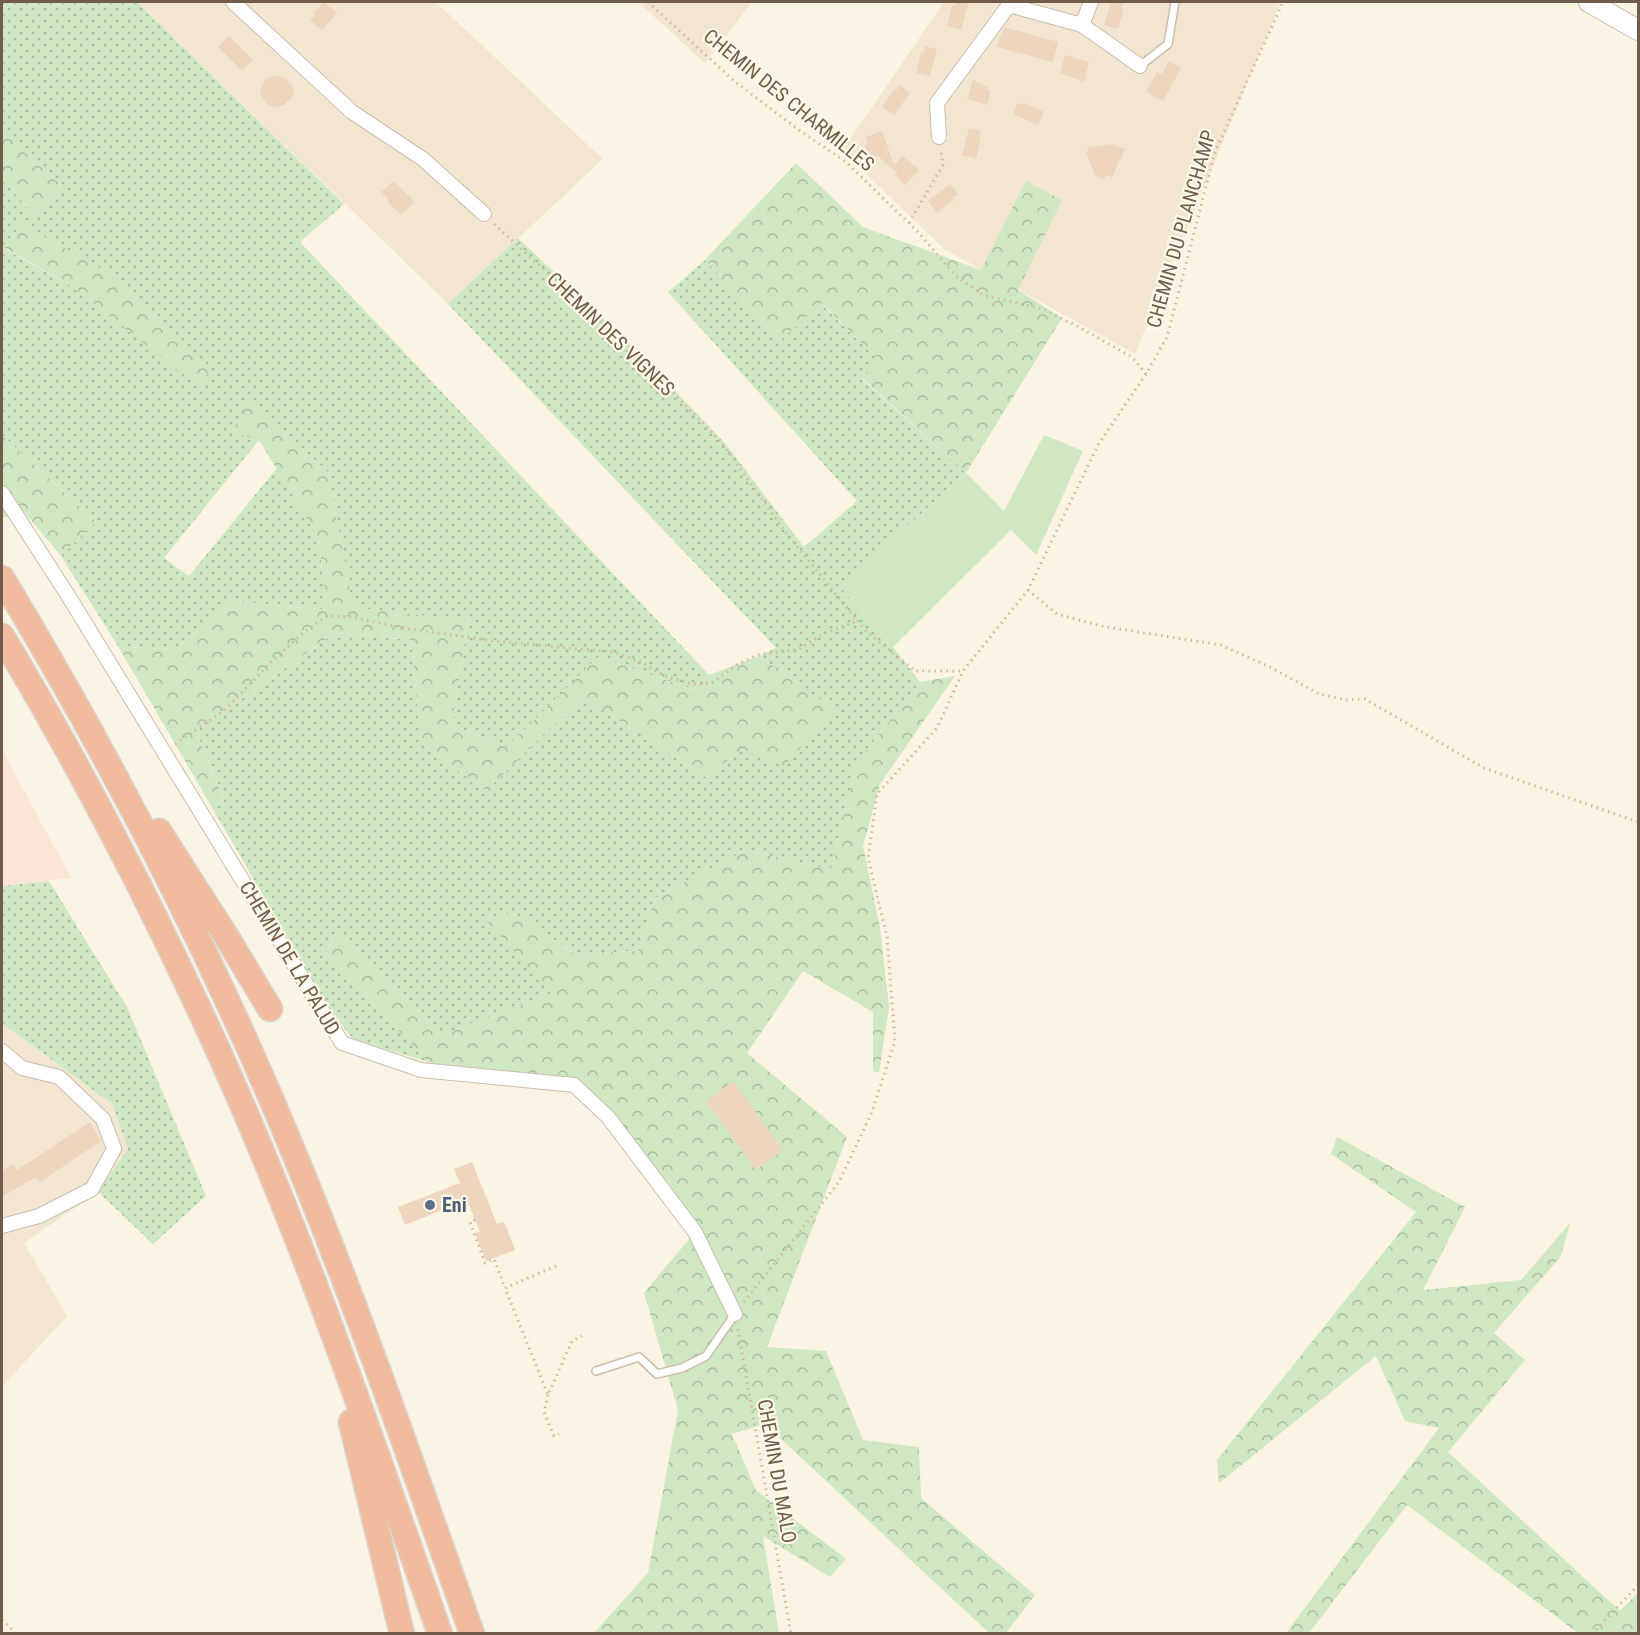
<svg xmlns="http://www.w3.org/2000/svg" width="1640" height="1635" viewBox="0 0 1640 1635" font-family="'Roboto Condensed',sans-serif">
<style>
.residential{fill:#f2e6d3}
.commercial{fill:#fae5d8}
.grass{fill:url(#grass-dots);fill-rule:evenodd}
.forest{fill:url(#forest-crowns)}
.garden{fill:#cfe7c3}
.building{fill:#eed5bd}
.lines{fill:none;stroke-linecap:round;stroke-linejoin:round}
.lane-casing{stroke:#cbbcab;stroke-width:10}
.street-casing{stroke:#cbbcab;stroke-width:16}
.secondary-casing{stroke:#cebda9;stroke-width:22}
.highway-casing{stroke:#dad5d0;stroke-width:27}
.path{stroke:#d3b8a1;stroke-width:3;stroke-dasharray:1.5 4.5;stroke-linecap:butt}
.lane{stroke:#fff;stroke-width:7}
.street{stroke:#fff;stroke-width:14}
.secondary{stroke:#fff;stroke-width:20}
.highway{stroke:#f1bb9e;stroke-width:24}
.service-dot{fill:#5c6f8a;stroke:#fef8ea;stroke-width:2}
.labels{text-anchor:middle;stroke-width:4.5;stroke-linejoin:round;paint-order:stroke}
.street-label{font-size:20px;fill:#715c4b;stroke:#fef8ea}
.service-label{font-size:20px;font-weight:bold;fill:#4e5e75;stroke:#fef8ea;text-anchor:start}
</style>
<defs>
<pattern id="grass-dots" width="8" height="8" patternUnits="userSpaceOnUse" patternTransform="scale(1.5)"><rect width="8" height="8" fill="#cfe7c3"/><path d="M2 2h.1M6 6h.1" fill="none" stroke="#acbea0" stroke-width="1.8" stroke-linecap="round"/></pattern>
<pattern id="forest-crowns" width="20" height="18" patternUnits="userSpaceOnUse" patternTransform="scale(1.5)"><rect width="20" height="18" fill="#cfe7c3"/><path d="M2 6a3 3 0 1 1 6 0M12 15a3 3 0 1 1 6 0" fill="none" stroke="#acbea0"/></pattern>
</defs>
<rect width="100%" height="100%" fill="#fbf4e4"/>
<g class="residential">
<path d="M137,2H436L603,159L448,304Z"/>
<path d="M638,2H752L705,63Z"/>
<path d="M944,2H1281L1135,354L944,249L842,151Z"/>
<path d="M2,1023L112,1104L128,1149L98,1192L24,1243L67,1316L2,1387Z"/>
</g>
<path class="commercial" d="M2,750L71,878L2,886Z"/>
<g class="grass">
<path d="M2,2H137L344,204L300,242L709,675L692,689L598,657L507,747L452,725L468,621L353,608L328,472L259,440L164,558L189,576L277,468L319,538L326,610L232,601L175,650L118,646L61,556L96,522L2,435V179L33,214L62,186L2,132ZM21,224L203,388L71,286L5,249Z"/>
<path d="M518,238L629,343L725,443L804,547L857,501L668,292L705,260L780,341L820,303L878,359L862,379L966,473L840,587L893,647L920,682L856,764L831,870L746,850L655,898L638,951L575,954L511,911L487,920L552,993L441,1035L336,931L326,953L428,1062L353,1039L329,1009L214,811L224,799L196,731L335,633L411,640L421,743L486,791L582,697L706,777L742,749L835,711L759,656L776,648L448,304Z"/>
<path d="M49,881L127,1007L206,1196L153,1244L98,1192L128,1149L112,1104L2,1023V886Z"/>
</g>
<g class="forest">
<path d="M2,132L62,186L33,214L2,179Z"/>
<path d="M796,163L863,227L981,270L1026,181L1062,200L1018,290L1062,318L966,473L862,378L878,359L821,303L780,341L705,260Z"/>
<path d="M21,224L102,269L210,367L202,389L71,286L5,248Z"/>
<path d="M249,398L328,472L353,607L468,621L452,725L507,747L598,657L692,689L709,675L759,656L836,711L783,766L742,749L706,777L582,697L486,791L421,743L411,640L335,633L196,731L224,800L214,811L118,646L175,650L232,601L326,610L319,538L259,440L232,432Z"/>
<path d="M2,435L96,522L61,556L24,512L2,518Z"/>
<path d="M955,676L880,784L863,846L880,928L889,1007L879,1073L873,1071V1012L803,971L747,1053L847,1137L767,1347L826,1351L863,1440L919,1447L921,1498L1035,1595L1006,1633H989L765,1424L732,1434L756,1490L846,1559L830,1577L763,1536L779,1633H594L648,1573L678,1410L644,1293L695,1232L574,1085L428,1062L326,953L336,931L441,1035L551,993L486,920L511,911L575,954L638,951L655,898L746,850L831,870L856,764L920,682Z"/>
<path d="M1337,1137L1465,1207L1423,1290L1521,1280L1570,1223L1561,1256L1494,1333L1525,1360L1448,1452L1620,1611L1638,1593V1633H1578L1407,1505L1309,1633H1286L1439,1428L1405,1421L1376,1356L1219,1483L1217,1460L1416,1212L1331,1154Z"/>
</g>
<path class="garden" d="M1044,435L1083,451L1036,555L1011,530L893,647L840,587L966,473L1004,511Z"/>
<g class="building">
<path d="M324,2L337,13L322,30L310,21L315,15L313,13Z"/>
<path d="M956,2H969L961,30L947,26L952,6H955Z"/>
<path d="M1111,2H1124L1122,8L1124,9L1118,29L1104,25Z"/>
<path d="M1004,27L1058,42L1053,62L997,47Z"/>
<path d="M229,36L253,60L242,71L218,47Z"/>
<path d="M925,46L937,49L930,76L916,73L921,52L923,53Z"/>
<path d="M1065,55L1089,62L1084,82L1060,73Z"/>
<path d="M1169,61L1181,68L1163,101L1146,92L1157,72L1162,74Z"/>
<path d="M275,75L285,78L292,85L294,95L284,105L275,107L267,104L260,95L261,87L267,78Z"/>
<path d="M973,80L988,87V90L991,91L987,105L967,99Z"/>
<path d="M900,85L910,93L894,115L882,107L894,90L896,91Z"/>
<path d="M1017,103L1024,105L1025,103L1044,112L1038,125L1013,114Z"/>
<path d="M969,128L981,131L979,138L981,139L976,159L962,155Z"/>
<path d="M882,131L894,165L903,156L919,170L905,185L895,175L897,173L878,156L870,159L865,145L868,144L865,137Z"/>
<path d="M1113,144L1125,149L1112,177L1106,175L1104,180L1095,175L1086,153L1089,147Z"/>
<path d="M393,181L415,202L401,215L388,202L389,200L381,192Z"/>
<path d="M950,184L958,194L952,198L954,200L937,213L928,201Z"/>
<path d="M733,1081L783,1150L756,1170L706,1101Z"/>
<path d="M90,1122L101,1141L40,1182L36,1177L2,1197V1171L13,1164L17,1170Z"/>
<path d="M472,1162L497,1224L504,1222L515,1250L486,1261L475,1233L480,1232L467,1200L405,1225L398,1207L460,1183L454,1169Z"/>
</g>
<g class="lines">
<defs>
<g id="lane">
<path d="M1140,66L1168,44L1175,2"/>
<path d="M596,1371L639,1357L657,1374L682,1368L706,1356L735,1314"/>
</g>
<g id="street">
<path d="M233,2L352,112L423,159L484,214"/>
<path d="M1082,25L1140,66"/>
<path d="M939,137L937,103L1009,5L1082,25L1091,2"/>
<path d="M2,493L69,597L342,1043L421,1070L574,1085L608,1117L695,1232L735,1314"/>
<path d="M2,1051L22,1068L59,1077L103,1119L114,1149L92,1189L39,1216L2,1226"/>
</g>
<path id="secondary" d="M1589,2L1638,30"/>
<g id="highway">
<path d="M2,578C113,762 212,954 294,1153C359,1311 415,1472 472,1634"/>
<path d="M2,636C77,761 145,892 206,1024C298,1222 368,1429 440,1634"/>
<path d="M159,831L228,939L270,1009"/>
<path d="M351,1422L402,1634"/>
</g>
</defs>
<use href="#lane" class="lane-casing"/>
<use href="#street" class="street-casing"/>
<use href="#secondary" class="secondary-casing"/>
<use href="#highway" class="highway-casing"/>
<g class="path">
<path d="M648,2L734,81L799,130L846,162L919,233L956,276L983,295L1043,309L1079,327L1132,357L1146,374"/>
<path d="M909,223L943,165L941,151"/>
<path d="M494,224L625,343L722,443L786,533L866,631L915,671H963"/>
<path d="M1028,590L1057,614L1101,626L1221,645L1272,668L1319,694L1346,700L1365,699L1484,768L1638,822"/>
<path d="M175,744L225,710L270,663L303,633L327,616L350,617L410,629L494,641L614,652L641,662L665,676L692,684L712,683L738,664L757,655L799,649L823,634L857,621"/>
<path d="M475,1220L470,1222L485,1263L494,1259L505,1288"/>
<path d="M556,1266L505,1288L548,1395L572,1341L582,1336"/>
<path d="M744,1302L839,1182L872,1112L895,1041L887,937L868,858L877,794L937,728L963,671L1028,590L1098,445L1146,374L1167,337L1215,152L1283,2"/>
<path d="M738,1329L791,1634"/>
<path d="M548,1395L544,1412L554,1436L559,1434"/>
<path d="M2,1620L17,1634"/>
<path d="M1592,1634L1638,1585"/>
</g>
<use href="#lane" class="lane"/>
<use href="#street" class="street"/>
<use href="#secondary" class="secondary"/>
<use href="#highway" class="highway"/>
</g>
<circle class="service-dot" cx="430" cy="1205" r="6"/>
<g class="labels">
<g class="street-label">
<text transform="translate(789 100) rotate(39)" y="7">CHEMIN DES CHARMILLES</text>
<text transform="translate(1181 229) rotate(-74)" y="7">CHEMIN DU PLANCHAMP</text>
<text transform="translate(611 334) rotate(44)" y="7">CHEMIN DES VIGNES</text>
<text transform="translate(290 958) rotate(59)" y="7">CHEMIN DE LA PALUD</text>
<text transform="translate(777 1471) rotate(80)" y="7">CHEMIN DU MALO</text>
</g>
<g class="service-label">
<text x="442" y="1212">Eni</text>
</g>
</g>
<rect width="1640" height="1635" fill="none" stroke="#715c4b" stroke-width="6"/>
</svg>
